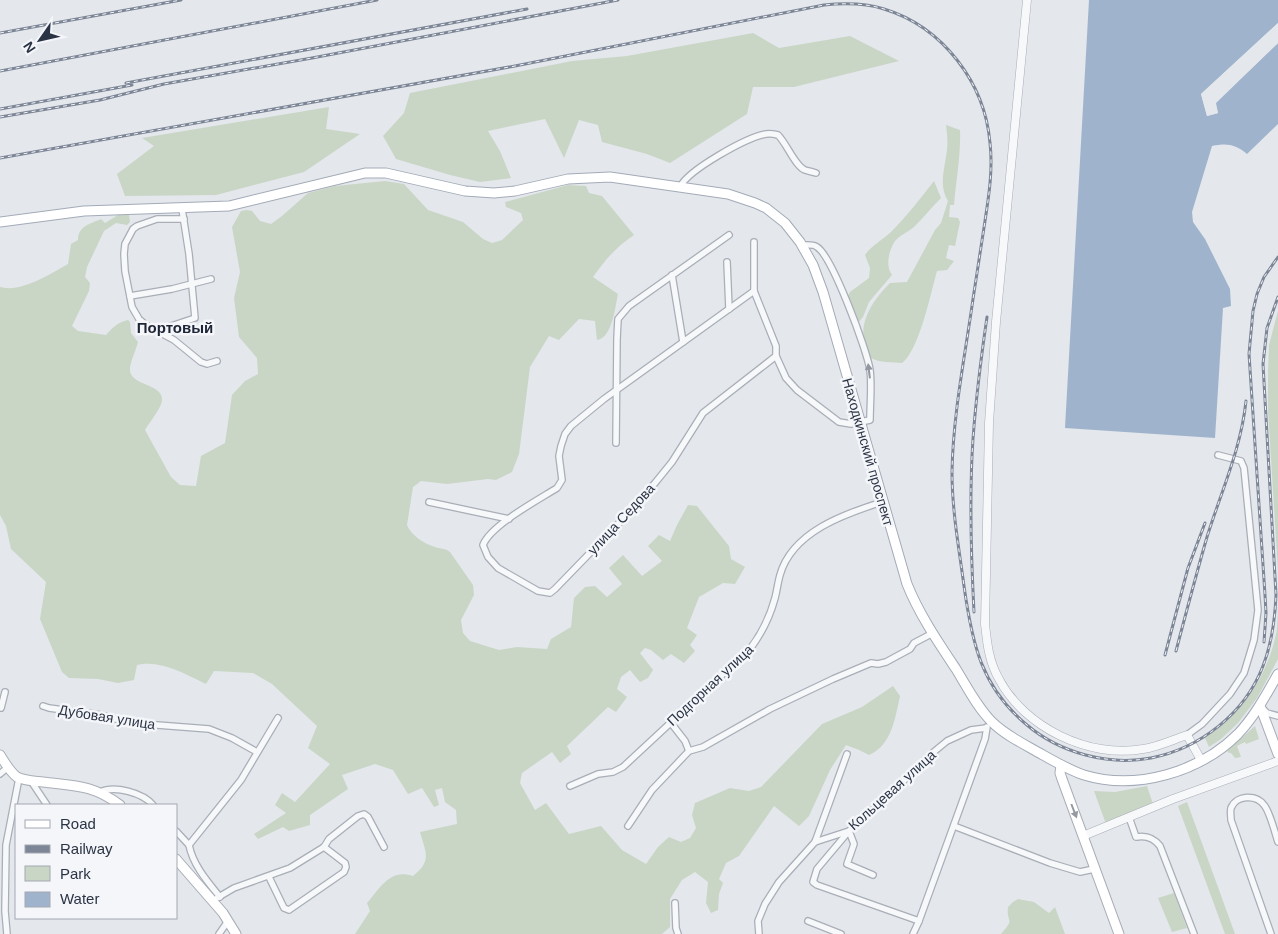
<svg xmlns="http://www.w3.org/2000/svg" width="1278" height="934" viewBox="0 0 1278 934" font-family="Arial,sans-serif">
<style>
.green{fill:#c9d6c5}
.water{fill:#9fb4cc}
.pier{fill:#e4e7ec}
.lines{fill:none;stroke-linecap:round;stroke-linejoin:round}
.minor-casing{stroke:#a9aeb7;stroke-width:8}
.tertiary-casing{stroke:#a9aeb7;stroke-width:9}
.secondary-casing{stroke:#a9aeb7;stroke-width:11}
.primary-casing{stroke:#a3abb8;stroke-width:11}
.minor{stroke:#f7f8fa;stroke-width:5.5}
.tertiary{stroke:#f7f8fa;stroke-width:8}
.secondary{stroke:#fff;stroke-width:9}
.primary{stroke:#fff;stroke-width:9}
.rail-casing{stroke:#7d8696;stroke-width:3}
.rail{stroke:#f4f6f9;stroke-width:1;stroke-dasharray:4;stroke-linecap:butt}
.oneway{fill:#9196a0}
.oneway2{fill:#959aa2}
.labels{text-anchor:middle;stroke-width:5;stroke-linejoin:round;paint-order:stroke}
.street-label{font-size:14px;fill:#2b3445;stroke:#f4f6f9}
.neighbourhood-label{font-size:15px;font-weight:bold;fill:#1d2536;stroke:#f4f6f9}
</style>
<rect width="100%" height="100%" fill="#e4e7ec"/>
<g class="green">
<path d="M753,33L779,48L850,36L899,61L794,87H753L747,114L670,163L647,154L602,142L598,125L579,120L564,158L545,119L488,131L500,151L511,178L480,182L450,175L396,159L383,136L404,113L410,93L572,61L627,56Z"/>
<path d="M329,107L326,129L360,134L304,172L216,195L125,196L117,174L154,146L142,138Z"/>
<path d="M946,125L960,130C961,155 956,180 954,205H950L949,217L958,218L960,222L955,246L949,245L946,258L954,261L947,270L937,271C931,292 919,351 902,363C893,362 879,363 871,358C867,355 866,349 865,345C858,321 874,299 890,283L907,282L935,230L941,223L948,201C938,185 945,168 947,150C948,142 947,133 946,125Z"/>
<path d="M385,181L404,184L428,210L463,222L483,239L492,243L502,240L523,220L521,213L506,207L505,202L568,185L586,186L589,193L602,196L634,235C616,247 605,260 593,277L618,294C615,308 612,338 597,340L595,321L579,319L559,340L549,336L530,367L519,454L512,472L496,480L488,479L447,484L421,481L413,487L407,525C411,535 424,544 435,547C441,549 445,548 450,552L473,585L474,595L461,620L463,633L470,641L499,650L517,647L547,649L551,639L571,627L574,598L585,587L595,586L607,597L622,584L609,568L623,555L642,576L662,561L648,546L659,535L670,541L677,525L688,505L697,506L729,546L731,559L745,567L735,584L723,583L699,597L687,628L697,635L690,645L695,651L684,663L671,654L663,660L651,650L645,648L640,653L653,670L648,678L640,682L630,670L621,677L617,689L627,697L616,712L608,707L567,746L571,754L560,763L552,752L522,773L520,783L535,810L546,803L569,834L601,826L622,850L646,864L658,847L669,837L681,842L690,838L696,828L692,815L695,803L730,788L749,791L761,787L822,724L862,707L893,686L900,696C895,718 892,745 869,755L859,750L846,745L830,770L809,816L799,826L774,806L739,856L726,863L719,879L723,883L719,894L718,910L711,913L706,903L708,882L695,872L682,880L670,899V927L662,934H355L370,911L367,903C380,888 390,868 413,876C432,861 426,853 420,832L457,824L456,810L445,802L442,788L435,790L439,805L434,807L422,788L408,794L393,770L375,764L342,775L348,789L310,815V825L289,831L283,827L258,839L254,834L286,813L275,805L282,793L295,802L330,764L308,748L317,726L272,684L253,673L214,671L206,684C186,674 159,659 137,665L134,680L118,683L98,679L69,678L62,672L40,619L46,582L11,549L6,526L0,515V287C21,293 50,274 68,264L71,244L78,240C78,226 90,224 101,219L105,223L118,215H129L130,222L127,225L116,223L104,231L87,267L85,277L90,283L89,291L72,326L78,331L106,335C112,328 118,322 128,320L130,322L131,333L138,342C136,350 131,360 130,368C128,386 162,383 162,399C163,406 149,423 145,430L171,477L180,485L196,486L201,456L225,443L232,395L245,381L258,374L257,358L239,337L234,298L240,272L232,227L241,211L247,210L252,211L260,221L271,224L282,216L308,193L335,186Z"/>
<path d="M934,181L941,198C932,207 923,218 914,227C908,232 900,235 895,241C889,250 885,266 892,275L869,302L863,317L857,324L848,296L850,292L869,278L870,268L865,255C871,246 882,240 891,232C907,216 920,199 934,181Z"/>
<path d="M1278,311V571L1268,411V371L1269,345Z"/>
<path d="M1278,594V659L1257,698L1238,723L1221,739L1209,747L1205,738C1243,713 1269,674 1277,629C1278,618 1278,606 1278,594Z"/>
<path d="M1255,726L1259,739L1246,744L1245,742L1237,746L1241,757L1235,758L1231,753H1229L1227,751Z"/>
<path d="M1147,786L1153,804L1106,824L1094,791L1115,792Z"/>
<path d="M1187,802L1235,934H1225L1178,806Z"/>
<path d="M1174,893L1187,928L1172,932L1158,898Z"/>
<path d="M1018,899L1034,902L1049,913L1055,907L1065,934H1001C1016,917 1006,924 1008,907L1013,902Z"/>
</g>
<path class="water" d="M1089,0H1278V23L1201,94L1207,116L1218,113L1215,103L1278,43V124L1247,154C1235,144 1227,143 1212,146L1192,212L1193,222L1205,239L1230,289L1231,306L1223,308L1215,438L1065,428Z"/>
<path class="pier" d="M1278,23V27L1204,95L1208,113L1215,111L1214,101L1278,40V43L1216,103L1218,113L1207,116L1201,94Z"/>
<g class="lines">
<defs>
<g id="minor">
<path d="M680,187C688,170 747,137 766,134C770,133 774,134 778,135C787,144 795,166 805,170C808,171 813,172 816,173"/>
<path d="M184,219H157L137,226L133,229L125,244L124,254L125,271L132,307L139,319L146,325L174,340L201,362L207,364L217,361"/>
<path d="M754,242V291L776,346V356L786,378L797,390L839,422L851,424L870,420C870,404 872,386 870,370C867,350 832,256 817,247C814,244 807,245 803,245"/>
<path d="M727,262L729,309"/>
<path d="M672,275L683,342"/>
<path d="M754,291L604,399L571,426L565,434L561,446L559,456L562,480L557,488C538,500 491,525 483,545L488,557L498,568L538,591L550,593L555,589L620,522L655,483L672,462L703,413L776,356"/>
<path d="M130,296L172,289L211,279"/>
<path d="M156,331L195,318L189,254L182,209"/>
<path d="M616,443L617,339L618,319L629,306L729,235"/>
<path d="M429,502L509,519"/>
<path d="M43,706L49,708L101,715L131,723L209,729L232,738L257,752"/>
<path d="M1,708L5,692"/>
<path d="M1262,708L1267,713L1278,716"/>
<path d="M671,723L685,741L689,751"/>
<path d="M1187,735L1202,724L1230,694L1244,673L1254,640L1258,610L1244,468L1241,461L1218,455"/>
<path d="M0,774L8,767"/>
<path d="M31,781L47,805"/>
<path d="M570,786L598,774L613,772L623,767L750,649C762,633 770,617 775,598C777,590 778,582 780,575C792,532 844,514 882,502"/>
<path d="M100,792C115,785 143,793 153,805"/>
<path d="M1129,817L1136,837C1146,835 1154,838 1160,846L1194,934"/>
<path d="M628,826L652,790L689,751L703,747L770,709L833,679L871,663L878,664L886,662L910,649L914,643L933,633"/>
<path d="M954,826L1050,863L1080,872L1094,869"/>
<path d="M176,831L189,845"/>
<path d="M815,842L847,754"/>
<path d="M873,875L847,864L854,844L849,831L817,869L813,882L817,885L919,921"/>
<path d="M269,877L284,908L289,910L344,872L346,867L345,863L324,847"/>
<path d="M220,897C207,881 193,865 189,845L241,780L278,718"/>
<path d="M217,898L234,888L290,868L324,847L329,839L358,816L364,814L368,817L384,847"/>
<path d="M675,903L676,928L678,934"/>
<path d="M808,921L841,934"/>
<path d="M7,934L5,911L6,845L19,778"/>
<path d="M219,934L228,921"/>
<path d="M759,934L758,921L765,904L779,882L815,842L849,831L885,799L930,755L947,741L971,730L986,728"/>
<path d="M913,934L919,921L985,739L987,727"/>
<path d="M1271,934L1231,820C1231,816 1230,812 1231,808C1236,795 1256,794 1264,805C1270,812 1275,833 1278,842"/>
</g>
<g id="tertiary">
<path d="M1027,0L996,322L989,423L985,624C987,643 989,662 999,679C1024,727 1089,759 1143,749C1158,747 1172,740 1187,735L1201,760"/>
<path d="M1083,836L1173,799L1278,761"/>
</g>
<g id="secondary">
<path d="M1260,706L1278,754"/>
<path d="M0,755C5,763 10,772 17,777C25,781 35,781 43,782C76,786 93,785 120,805"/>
<path d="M1061,765L1060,773L1062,779L1119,934"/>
<path d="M176,859L223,913L236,934"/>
</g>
<path id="primary" d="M0,222L84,211L229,206L365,173H386L465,191L494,193L515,191L568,179L610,177L728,194L755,203L766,208L785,223L800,242L813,265L823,292L907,584C919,614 938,642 956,669C967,687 977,707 992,722C1006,736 1026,745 1043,755C1056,762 1069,770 1084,775C1136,791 1200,772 1238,734C1255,716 1266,695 1278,674"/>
</defs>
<use href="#minor" class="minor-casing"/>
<use href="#tertiary" class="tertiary-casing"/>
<use href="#secondary" class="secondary-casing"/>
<use href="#primary" class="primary-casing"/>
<use href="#minor" class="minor"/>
<use href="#tertiary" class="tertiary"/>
<use href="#secondary" class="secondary"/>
<use href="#primary" class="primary"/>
<defs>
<g id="rail">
<path d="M0,33L181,0"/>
<path d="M0,71L377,0"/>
<path d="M126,83L527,9"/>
<path d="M0,109L132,85"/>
<path d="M0,117L100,100L164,84L312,58L618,0"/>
<path d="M0,158L515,66L824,5C844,3 865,3 884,9C943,27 985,83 990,143C993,169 989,195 985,221C981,247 977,273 973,299C965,356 953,414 952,472C952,511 959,548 964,586C972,643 981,687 1027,725C1060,753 1109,766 1151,758C1201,748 1245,713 1263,666C1272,643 1275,619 1276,595L1263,364L1267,328L1278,297"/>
<path d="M974,612C971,555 969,497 973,439C976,398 981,358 987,317"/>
<path d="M1264,642L1266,613L1265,595L1249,354L1253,311L1257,294L1264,277L1278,257"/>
<path d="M1176,651C1186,613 1196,575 1207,537C1221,492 1241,449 1246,401"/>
<path d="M1165,655L1188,568L1205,523"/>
</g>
</defs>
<use href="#rail" class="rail-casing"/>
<use href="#rail" class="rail"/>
</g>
<defs><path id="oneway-solid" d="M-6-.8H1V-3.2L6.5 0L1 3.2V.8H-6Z" transform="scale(1.25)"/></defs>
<use class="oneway" href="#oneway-solid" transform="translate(869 371) rotate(-97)"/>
<use class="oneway2" href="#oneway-solid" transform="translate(1074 811) rotate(69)"/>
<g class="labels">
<g class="street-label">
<text transform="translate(868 452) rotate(74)" y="5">Находкинский проспект</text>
<text transform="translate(621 519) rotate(-47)" y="5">улица Седова</text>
<text transform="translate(710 685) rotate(-43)" y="5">Подгорная улица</text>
<text transform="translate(107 717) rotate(9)" y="5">Дубовая улица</text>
<text transform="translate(892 790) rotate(-42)" y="5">Кольцевая улица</text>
</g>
<g class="neighbourhood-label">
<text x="175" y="333">Портовый</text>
</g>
</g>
<rect x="15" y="804" width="162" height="115" fill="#f4f6f9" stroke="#a4a8b1"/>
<rect x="25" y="820" width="25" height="8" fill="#ffffff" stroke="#a4a8b1"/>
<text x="60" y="829" font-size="15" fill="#2b3445">Road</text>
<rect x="25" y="845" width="25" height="8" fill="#7d8696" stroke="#a4a8b1"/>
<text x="60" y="854" font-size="15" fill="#2b3445">Railway</text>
<rect x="25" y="866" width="25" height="15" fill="#c9d6c5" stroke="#a4a8b1"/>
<text x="60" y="879" font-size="15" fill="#2b3445">Park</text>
<rect x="25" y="892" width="25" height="15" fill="#9fb4cc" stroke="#a4a8b1"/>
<text x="60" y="904" font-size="15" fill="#2b3445">Water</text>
<g transform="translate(40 40) rotate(236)" stroke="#f4f6f9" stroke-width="4" paint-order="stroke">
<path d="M0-4L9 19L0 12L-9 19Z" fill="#2b3445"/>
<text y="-8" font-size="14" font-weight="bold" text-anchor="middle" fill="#2b3445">N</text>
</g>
</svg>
